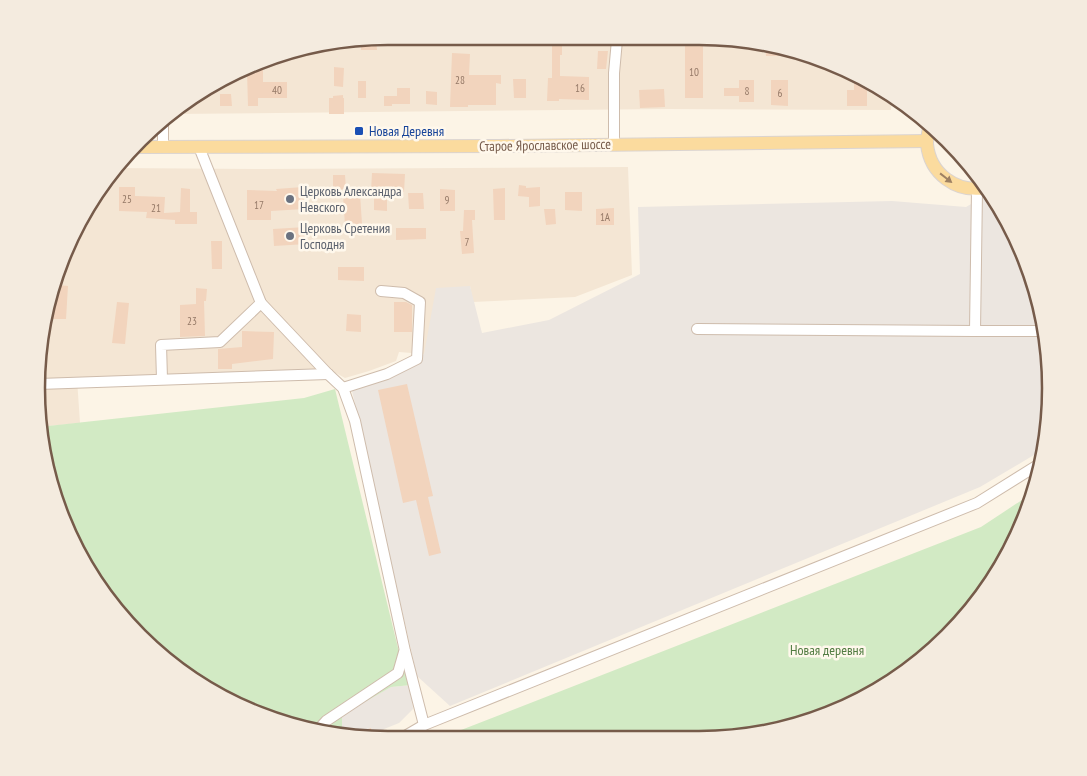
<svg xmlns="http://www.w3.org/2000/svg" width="1087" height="776" viewBox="0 0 1087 776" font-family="'PT Sans Narrow',sans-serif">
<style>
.residential{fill:#f4e6d4}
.industrial{fill:#ece6e0}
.green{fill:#d2eac4}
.building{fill:#f2d4bd}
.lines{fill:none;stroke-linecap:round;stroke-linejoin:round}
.minor-casing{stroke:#cebcac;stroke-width:12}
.major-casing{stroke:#dbd4d0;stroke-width:14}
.minor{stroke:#fff;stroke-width:10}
.major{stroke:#fbdb9e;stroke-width:12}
.oneway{fill:#9e8163}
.transit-dot{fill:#1a4fb4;stroke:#fff8ec;stroke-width:2}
.worship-dot{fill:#6b7280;stroke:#fff8ec;stroke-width:2}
.labels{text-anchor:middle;stroke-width:5;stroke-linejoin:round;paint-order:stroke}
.number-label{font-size:11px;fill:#957967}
.transit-label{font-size:14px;fill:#164399;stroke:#fff8ec;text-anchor:start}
.street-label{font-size:14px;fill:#765b4a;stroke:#fff8ec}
.worship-label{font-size:14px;fill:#5b616d;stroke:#fff8ec;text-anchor:start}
.park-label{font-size:14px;fill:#527c42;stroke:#fff8ec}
.rim{fill:none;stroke:#765b4a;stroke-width:2.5}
</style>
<rect width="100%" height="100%" fill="#fcf4e6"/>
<g class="residential">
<path d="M388,36L768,43L875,83L892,97L891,110L668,109L172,114L193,95L297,48Z"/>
<path d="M628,167L632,275L575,297L473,302L470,286L424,354L399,352L396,361L369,371L345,378L336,373L317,377L77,379L80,423L39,427V342L63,253L116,168L262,169Z"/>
</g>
<g class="industrial">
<path d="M990,193L1003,212L1032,275L1048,342L1050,411L1044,449L980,487L450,706L417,676L350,382L424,354L436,288L470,286L482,333L549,320L640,274L638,207L892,201L966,207Z"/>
<path d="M411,685L413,709L399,723L384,729L381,733L383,739H365L331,733L342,731L341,715L391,687Z"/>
</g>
<g class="green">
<path d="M335,389L398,648L411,685L391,687L342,715V731L331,733L297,728L233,704L174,667L124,620L72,543L39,434V427L304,398Z"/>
<path d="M1034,492L1015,543L978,602L931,652L854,704L745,737L438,739L981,527Z"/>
</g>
<g class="building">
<path d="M376,38L377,50H361V40Z"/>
<path d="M552,42H562V55H560V76L589,77V100L559,99V101H547L548,78H552Z"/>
<path d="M765,43L778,47L779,56H766Z"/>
<rect x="685" y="46" width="18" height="52"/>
<path d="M598,51H608L606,69H597Z"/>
<path d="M452,53L470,54L469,75H501V84L496,83V105H468V107H450Z"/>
<path d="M258,66H263V82H287V98H258V106H248L247,71Z"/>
<path d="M334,67L344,68L343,87L334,86Z"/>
<path d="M854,75L867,80V106H847V90H854Z"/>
<path d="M513,79H526V98H514Z"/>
<path d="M739,80H754V102H739V96H724V88H739Z"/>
<path d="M771,80H788V106L771,105Z"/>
<rect x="358" y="81" width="8" height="17"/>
<path d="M397,88H410V104H392V106H384V96H397Z"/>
<path d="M664,89L665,107L640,108L639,90Z"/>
<path d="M426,91L437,92V105L426,104Z"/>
<path d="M220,94H231L232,106H220Z"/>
<path d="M343,95V98H344V114H329V98H333V96Z"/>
<path d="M372,173L405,174L404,192H387V211L374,210V191H371Z"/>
<path d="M333,175H345L346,189L333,190Z"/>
<path d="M519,185L526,186V188L540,187V206L529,207V197L518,196Z"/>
<path d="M119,187H135V196L165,197L164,213L180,212L181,188L190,189V212H197V224H175V220L146,218L147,212L119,211Z"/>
<path d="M303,187L304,209L271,211V220H247V190L277,191L276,189Z"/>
<path d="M505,188V220H494L493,189Z"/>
<path d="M440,189L455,190V211H440Z"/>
<path d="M565,192H582V211L565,210Z"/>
<path d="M408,193H423L424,209H409Z"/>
<path d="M360,194L362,224L345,226L343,195Z"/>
<path d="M614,208V225H596V209Z"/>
<path d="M544,209H555L556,224L546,225Z"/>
<path d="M464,210H475V220H472L474,253L462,254L460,231H463Z"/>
<path d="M306,227L307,244L274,246L273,229Z"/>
<path d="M396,228H426V239L396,240Z"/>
<path d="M211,241H222V269H212Z"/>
<path d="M338,267H364V281L338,280Z"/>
<path d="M58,285L68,286L66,319H53L54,306Z"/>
<path d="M196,288L207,289L206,301H204L205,336L180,337V305L196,304Z"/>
<path d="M117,302L129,303L125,344L112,343Z"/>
<path d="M394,302H406L412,305V332H394Z"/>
<path d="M347,314L361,315V332L346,331Z"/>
<path d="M242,331L274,332L273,359L232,364V369H218V349L242,347Z"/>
<path d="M407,384L433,496L428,497L441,553L429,556L416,500L403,503L378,390Z"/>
<path d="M371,728L374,739H365L347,736Z"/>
</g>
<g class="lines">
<defs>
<g id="minor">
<path d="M614,144V73L617,40"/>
<path d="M163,147V121"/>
<path d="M199,147L261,303L328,374L343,388L355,421L405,651L424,725L977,503L1041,463"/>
<path d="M977,190L975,331H1045"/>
<path d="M697,329L975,331"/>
<path d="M162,379L161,345L220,342L261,303"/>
<path d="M39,384L328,374"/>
<path d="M343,388L387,374L417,359L420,302L404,293L381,291"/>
<path d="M317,731L326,721L398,673L404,652"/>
<path d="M400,739L424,725"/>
</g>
<g id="major">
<path d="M929,128C928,133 927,138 927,144C930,174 956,193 986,188"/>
<path d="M134,147L499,146L927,141"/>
</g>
</defs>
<use href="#minor" class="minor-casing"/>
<use href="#major" class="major-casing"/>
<use href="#minor" class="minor"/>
<use href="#major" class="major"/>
</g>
<defs><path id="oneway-solid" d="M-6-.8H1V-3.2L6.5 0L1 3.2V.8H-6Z" transform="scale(1.25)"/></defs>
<use class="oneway" href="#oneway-solid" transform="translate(946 178) rotate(38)"/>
<rect class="transit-dot" x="354" y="126" width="10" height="10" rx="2.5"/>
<g class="worship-dot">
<circle cx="290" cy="199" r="5"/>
<circle cx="290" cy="236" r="5"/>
</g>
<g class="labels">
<g class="number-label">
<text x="694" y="76">10</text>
<text x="460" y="84">28</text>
<text x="580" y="92">16</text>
<text x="277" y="94">40</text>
<text x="747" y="95">8</text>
<text x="780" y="97">6</text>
<text x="127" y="203">25</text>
<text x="447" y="204">9</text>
<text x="259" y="209">17</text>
<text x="156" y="212">21</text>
<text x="605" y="221">1А</text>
<text x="467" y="246">7</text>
<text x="192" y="325">23</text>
</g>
<g class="transit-label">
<text x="369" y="136">Новая Деревня</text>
</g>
<g class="street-label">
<text transform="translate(545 145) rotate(-1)" y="5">Старое Ярославское шоссе</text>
</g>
<g class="worship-label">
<text x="300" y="196">Церковь Александра<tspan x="300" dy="16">Невского</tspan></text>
<text x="300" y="233">Церковь Сретения<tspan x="300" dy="16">Господня</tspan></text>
</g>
<g class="park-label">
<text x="827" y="655">Новая деревня</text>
</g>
</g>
<path d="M0 0H1087V776H0ZM388 45H699A343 343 0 0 1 1042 388V388A343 343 0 0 1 699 731H388A343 343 0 0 1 45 388V388A343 343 0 0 1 388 45Z" fill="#f4ebdf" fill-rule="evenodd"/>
<path class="rim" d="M388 45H699A343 343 0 0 1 1042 388V388A343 343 0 0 1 699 731H388A343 343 0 0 1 45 388V388A343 343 0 0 1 388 45Z"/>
</svg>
